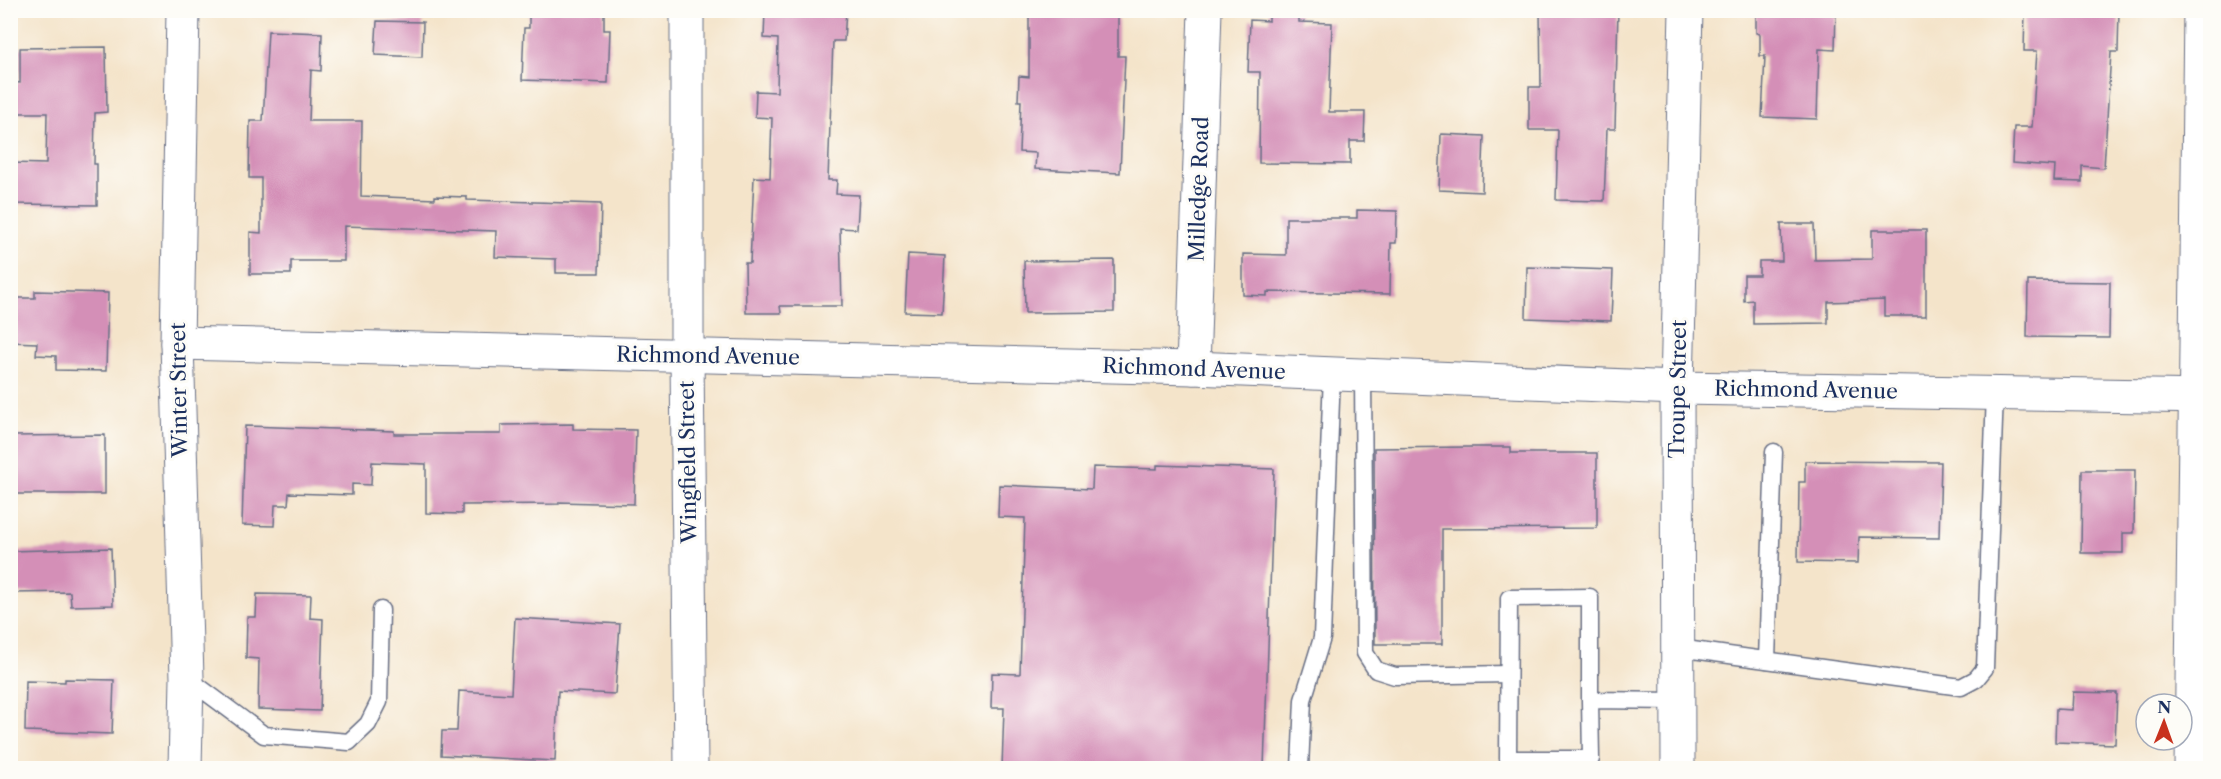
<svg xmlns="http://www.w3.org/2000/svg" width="2221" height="779" viewBox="0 0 2221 779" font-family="'Libre Caslon Text',serif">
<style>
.building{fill:#d48fb7}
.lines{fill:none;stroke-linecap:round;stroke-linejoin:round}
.service-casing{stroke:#676e84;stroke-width:19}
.minor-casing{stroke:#676e84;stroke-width:35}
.tertiary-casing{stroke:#676e84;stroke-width:35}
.service{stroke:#fff;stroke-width:16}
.minor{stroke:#fff;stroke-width:33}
.tertiary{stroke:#fff;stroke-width:33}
.labels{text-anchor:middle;stroke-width:6;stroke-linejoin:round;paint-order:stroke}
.street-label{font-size:21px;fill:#1b2f5e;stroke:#fdfcf7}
</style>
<rect width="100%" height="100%" fill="#fdfcf7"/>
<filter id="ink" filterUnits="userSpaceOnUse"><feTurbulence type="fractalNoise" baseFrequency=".0167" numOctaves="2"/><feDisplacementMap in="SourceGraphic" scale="12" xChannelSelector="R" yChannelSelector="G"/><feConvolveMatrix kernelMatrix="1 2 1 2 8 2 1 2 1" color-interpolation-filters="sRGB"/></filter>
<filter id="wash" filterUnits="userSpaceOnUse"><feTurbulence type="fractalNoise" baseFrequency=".008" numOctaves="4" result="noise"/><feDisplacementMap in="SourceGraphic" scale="24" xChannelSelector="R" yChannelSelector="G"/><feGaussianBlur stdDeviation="1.35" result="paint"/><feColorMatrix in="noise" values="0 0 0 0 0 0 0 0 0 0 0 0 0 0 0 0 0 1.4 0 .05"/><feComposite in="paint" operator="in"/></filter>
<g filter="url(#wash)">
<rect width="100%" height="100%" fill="#f4e4ca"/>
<g id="blocks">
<g class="building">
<path d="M529,10H604V30H610L608,83L522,80L524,28H529Z"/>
<path d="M765,10H846L844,41H833L828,180H837L836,194L859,195L857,229L840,228L842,306H780L781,313H746L745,263H750L754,177L770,178L772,118L755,117L756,91L777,92L778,39L764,38Z"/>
<path d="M1029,10H1118V56H1125L1120,173L1035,169L1036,153L1019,152L1021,101H1018L1019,76L1029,77Z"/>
<path d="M1269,10H1299V22L1332,23L1329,112H1365L1364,141H1350V164L1259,163L1260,72H1248L1250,20L1269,21Z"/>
<path d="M1540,10H1618L1615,129H1607L1604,201L1556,200L1558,130H1529V87H1541Z"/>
<path d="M1756,10H1836L1835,50L1819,49L1817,119L1762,117L1765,56H1760V34L1756,33Z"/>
<path d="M2025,10H2119L2118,52H2111L2104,168L2082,166V182L2054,181L2055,166L2012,163L2014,127H2032L2037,51H2024Z"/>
<path d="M377,21L423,22L422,57L375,55Z"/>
<path d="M268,31L322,33L321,71L311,70L309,121H362L361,196L435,199V196L467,197V200L601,204L599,273H556V259L495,257L496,231L344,226V261H291V274H250V232L261,233V178H249L250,121H263Z"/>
<path d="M106,47L107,112L95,113L94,164H97V205L10,204V163L46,164L47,113H10V82L20,83V48Z"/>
<path d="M1441,134L1484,136L1482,192L1439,190Z"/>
<path d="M1357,210L1397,211L1396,243H1391L1390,294L1267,292V296L1243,295V254L1286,255V218H1357Z"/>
<path d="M1781,224H1814L1815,260L1872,259V230H1926V316H1884V300L1828,302V323L1753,324V300L1744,301V275H1759V261H1782Z"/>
<path d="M908,254L945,256L942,313L905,312Z"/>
<path d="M1114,260V312L1025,313L1024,261Z"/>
<path d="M1527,267L1613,270L1611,321L1526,318Z"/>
<path d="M2028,281L2110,282L2109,338L2027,337Z"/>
<path d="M35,291L108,293L106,371L56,370V356L36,355L37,343L10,342V298H35Z"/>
<path d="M573,424V429L636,430L634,504L559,502V504L462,505V514L426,513V464L372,462L371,485L352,484V495L289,493L288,505H275L274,526L242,525L245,426L394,431V434H501V425Z"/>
<path d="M105,435V494H10V436Z"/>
<path d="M1471,447H1511V453H1597V528L1442,529V644H1375L1374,448Z"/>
<path d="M1805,461L1941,462L1939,538L1859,537L1858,563L1798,562L1799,482H1805Z"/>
<path d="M1157,465L1274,469L1264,768H1002L1004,708H991L992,673L1020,674L1025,518L998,517L999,485L1092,489L1093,467L1157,469Z"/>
<path d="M2082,470H2135L2134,533H2123V553H2081Z"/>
<path d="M111,548L113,605L71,606L70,592L13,593L11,551Z"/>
<path d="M257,594L311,595L310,618L323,619L320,711L258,709L259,659L246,658L247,617H256Z"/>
<path d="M515,618L620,624L615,694L558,691L555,761L441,755L442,731H457L459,691L511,694Z"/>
<path d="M65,679L114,680L112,734L25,731L26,681L65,682Z"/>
<path d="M2073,692L2117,693L2115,744L2055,742L2056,709L2072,710Z"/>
</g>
</g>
</g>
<g filter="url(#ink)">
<use href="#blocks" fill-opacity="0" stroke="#676e84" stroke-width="1.5"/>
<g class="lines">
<defs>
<g id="service">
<path d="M1363,375L1365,653L1376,670L1395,676L1508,674"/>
<path d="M1678,648L1961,687L1976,679L1985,668L1995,393"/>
<path d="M1767,660L1774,452"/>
<path d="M187,678L264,735L349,742L368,724L379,702L381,610"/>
<path d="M1590,700L1591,759H1508L1509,598L1590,597V700L1678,701"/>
<path d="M1300,768L1303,700L1322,638L1332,374"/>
</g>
<g id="minor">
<path d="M183,10L177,343L187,678L185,768"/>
<path d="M687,10V356L691,768"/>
<path d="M177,343L1193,368L1677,388L2210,397"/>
<path d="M1193,368L1205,10"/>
<path d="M2191,768L2200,10"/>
</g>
<path id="tertiary" d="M1678,768L1677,388L1686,10"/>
</defs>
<use href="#service" class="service-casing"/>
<use href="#minor" class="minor-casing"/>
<use href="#tertiary" class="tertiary-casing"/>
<use href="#service" class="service"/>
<use href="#minor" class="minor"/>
<use href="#tertiary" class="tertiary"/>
</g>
</g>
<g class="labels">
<g class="street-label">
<text transform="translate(1199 189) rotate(-88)" y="7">Milledge Road</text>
<text transform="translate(708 356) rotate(1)" y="7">Richmond Avenue</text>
<text transform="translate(1194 369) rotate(2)" y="7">Richmond Avenue</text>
<text transform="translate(1678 389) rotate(-89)" y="7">Troupe Street</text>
<text transform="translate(179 390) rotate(-91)" y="7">Winter Street</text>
<text transform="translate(1806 390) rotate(1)" y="7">Richmond Avenue</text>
<text transform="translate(688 462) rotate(-91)" y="7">Wingfield Street</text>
</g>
</g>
<rect width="2221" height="779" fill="none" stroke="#fdfcf7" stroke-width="36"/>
<g transform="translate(2164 722) rotate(1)"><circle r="28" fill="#fdfcf7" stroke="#a3aaba" stroke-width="1.5"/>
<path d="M0-4.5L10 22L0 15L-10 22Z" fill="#c8321e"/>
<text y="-9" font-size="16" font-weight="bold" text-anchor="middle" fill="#1b2f5e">N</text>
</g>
</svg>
